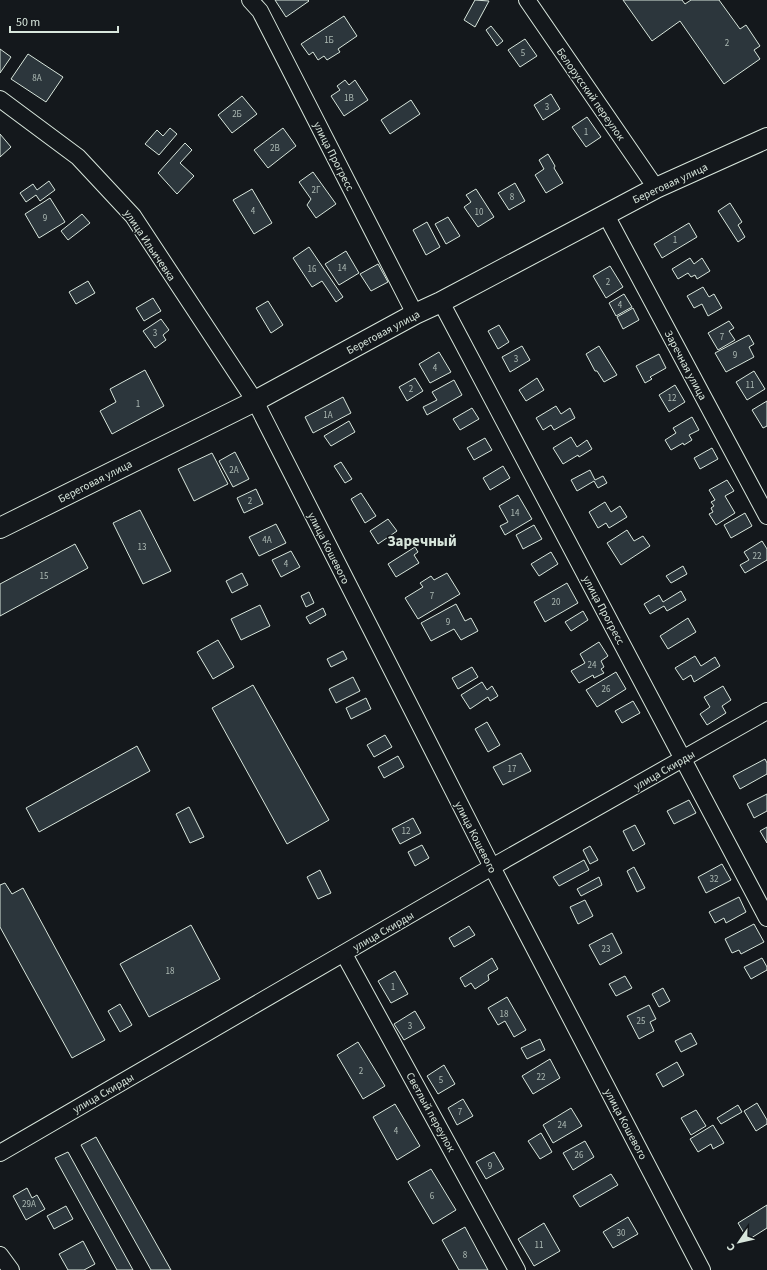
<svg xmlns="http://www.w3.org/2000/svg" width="767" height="1270" viewBox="0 0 767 1270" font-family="'Source Sans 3',sans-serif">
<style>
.building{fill:#2c363c;stroke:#d8e6dc}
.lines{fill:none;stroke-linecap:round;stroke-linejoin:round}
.minor-casing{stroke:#d8e6dc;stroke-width:18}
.major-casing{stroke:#d8e6dc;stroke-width:22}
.minor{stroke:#14181c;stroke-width:16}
.major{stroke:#14181c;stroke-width:20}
.labels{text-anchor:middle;stroke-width:3;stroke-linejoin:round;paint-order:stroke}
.number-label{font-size:9px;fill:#adbab4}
.street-label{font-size:11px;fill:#d8e6dc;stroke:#14181c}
.district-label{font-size:15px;font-weight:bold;fill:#d8e6dc;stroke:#14181c}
</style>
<rect width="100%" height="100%" fill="#14181c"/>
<g class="building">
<path d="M275,0H308L309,1L286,17Z"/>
<path d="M475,0L489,1L475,27L464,20Z"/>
<path d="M623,0H682L685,4L691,0H719L740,29L746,25L760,46L754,50L760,59L724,84L680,21L652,41Z"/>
<path d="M344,16L357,36L338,49L340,52L327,60L324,56L318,60L313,52L309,55L301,44Z"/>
<path d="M491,26L503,41L497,46L486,30Z"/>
<path d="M525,39L537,56L520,67L508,50Z"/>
<path d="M0,49L11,57L0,73Z"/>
<path d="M28,54L63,77L46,102L11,79Z"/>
<path d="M345,80L349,85L355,80L368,100L344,116L331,96L340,90L337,86Z"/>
<path d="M551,94L560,109L543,120L534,105Z"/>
<path d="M242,96L257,114L232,133L218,115Z"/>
<path d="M411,100L420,114L390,134L381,120Z"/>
<path d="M587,117L601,137L586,147L572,127Z"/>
<path d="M170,128L177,134L159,155L145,144L157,130L163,136Z"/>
<path d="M283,128L296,146L268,168L254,150Z"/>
<path d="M0,134L11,147L0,157Z"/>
<path d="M185,143L192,150L180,163L194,176L177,194L158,173Z"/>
<path d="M548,154L555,166L554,168L563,183L546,193L535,175L544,169L539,160Z"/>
<path d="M313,172L336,204L316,218L307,205L311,199L299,182Z"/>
<path d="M49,181L55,190L40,201L36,195L26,202L20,193L33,184L37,190Z"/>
<path d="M515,183L525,201L509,210L498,193Z"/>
<path d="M252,189L272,223L254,234L233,200Z"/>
<path d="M476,189L494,217L478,227L464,207L471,202L466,195Z"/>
<path d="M50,198L65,222L39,238L25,214Z"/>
<path d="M730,203L742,222L738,225L745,237L738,242L718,211Z"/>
<path d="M82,214L90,223L68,240L61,231Z"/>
<path d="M448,217L460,236L446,244L435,224Z"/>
<path d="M427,222L440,247L426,255L413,230Z"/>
<path d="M689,223L697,237L662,258L654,244Z"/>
<path d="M309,247L343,297L336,302L322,281L312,287L293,258Z"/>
<path d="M346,251L359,273L339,285L325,264Z"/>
<path d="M690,258L694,264L702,258L710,271L697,279L695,275L691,277L688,273L678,279L672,269Z"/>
<path d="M378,264L388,282L371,291L360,274Z"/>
<path d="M610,266L623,287L606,298L593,276Z"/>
<path d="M88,281L95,293L76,304L69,292Z"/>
<path d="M703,287L709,297L714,294L722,308L708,316L702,304L694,308L687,296Z"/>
<path d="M624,294L632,307L616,316L609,303Z"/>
<path d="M153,298L161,311L144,321L136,308Z"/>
<path d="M268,301L283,325L271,333L256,308Z"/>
<path d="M633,308L639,320L623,329L617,317Z"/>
<path d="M161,319L169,330L163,335L166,340L155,348L143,331Z"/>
<path d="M729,321L734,328L729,331L735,340L718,350L708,333Z"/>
<path d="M499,325L509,342L498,349L488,331Z"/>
<path d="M749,335L754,344L749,347L754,357L726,372L715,353Z"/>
<path d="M522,346L530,360L510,372L502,357Z"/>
<path d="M599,346L617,375L604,382L597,371H595L586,354Z"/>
<path d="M439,352L451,372L430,383L419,364Z"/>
<path d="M659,354L666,368L650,377L652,379L645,383L636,366Z"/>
<path d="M145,370L164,406L112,434L100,411L116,402L110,389Z"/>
<path d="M754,371L765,389L747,400L736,382Z"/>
<path d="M415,378L423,391L407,401L399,387Z"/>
<path d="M537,378L544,390L526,401L519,390Z"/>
<path d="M454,380L462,395L427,415L423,407L437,400L432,392Z"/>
<path d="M675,385L685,402L669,412L659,395Z"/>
<path d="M343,397L351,413L313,433L305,417Z"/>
<path d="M767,401V426L763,428L752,410Z"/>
<path d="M556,406L561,414L570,408L575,418L554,430L551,425L543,430L536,418Z"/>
<path d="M472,408L479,419L460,430L453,419Z"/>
<path d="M692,417L699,430L689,435L692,440L684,445L683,443L671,450L665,440L676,433L673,428Z"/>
<path d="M349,421L355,432L331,446L324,436Z"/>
<path d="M571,437L577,447L587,440L592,449L579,457L578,455L563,464L553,448Z"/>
<path d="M485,438L492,450L474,460L467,448Z"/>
<path d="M712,448L718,459L700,469L694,458Z"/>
<path d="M235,452L249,479L233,487L219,461Z"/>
<path d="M212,453L228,484L194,501L178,469Z"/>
<path d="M341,462L352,479L345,483L334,466Z"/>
<path d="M503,466L510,478L490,490L483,478Z"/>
<path d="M590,470L595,480L603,476L607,483L598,488L594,481L577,491L571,480Z"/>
<path d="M727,480L734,491L725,496L735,513L716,525L709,514L713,512L711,508L714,506L711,502L715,500L709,490Z"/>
<path d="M256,489L263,504L244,513L237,498Z"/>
<path d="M361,493L376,516L365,523L351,499Z"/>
<path d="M518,495L532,519L505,535L500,526L508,522L499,506Z"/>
<path d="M605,502L611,512L620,506L627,517L609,528L606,523L598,528L589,512Z"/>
<path d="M140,510L171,571L143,584L113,523Z"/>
<path d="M745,513L752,526L731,538L724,525Z"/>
<path d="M388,519L397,531L378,544L370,531Z"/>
<path d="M276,524L286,543L259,556L249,537Z"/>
<path d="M534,525L542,539L523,549L516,535Z"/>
<path d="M627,530L634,541L643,536L650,546L621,565L607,543Z"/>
<path d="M762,541L767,549V560L745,573L740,565L749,560L744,552Z"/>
<path d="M75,544L88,568L0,616V584Z"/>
<path d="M415,547L418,552L414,555L419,563L396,577L388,564Z"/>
<path d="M291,551L300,567L281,577L272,560Z"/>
<path d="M551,552L558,564L539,576L531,564Z"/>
<path d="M683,566L687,574L671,583L666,576Z"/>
<path d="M242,573L248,585L232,593L226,581Z"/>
<path d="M447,573L460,594L418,619L405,598L423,587L420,583L431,576L434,580Z"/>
<path d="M567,583L578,603L545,622L534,602Z"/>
<path d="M681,591L686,600L667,611L664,606L650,614L644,604L659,595L663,602Z"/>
<path d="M309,592L314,603L306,607L301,596Z"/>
<path d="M456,604L465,621L471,618L478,631L461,640L454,629L431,641L421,623Z"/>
<path d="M260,605L270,626L241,640L231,619Z"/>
<path d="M323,608L326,615L310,624L306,617Z"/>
<path d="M583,611L588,620L571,631L565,622Z"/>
<path d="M688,618L696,632L668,649L660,636Z"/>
<path d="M218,640L234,667L213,679L197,652Z"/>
<path d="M599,642L608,656L601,661L604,667L601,669L604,673L594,678L593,675L579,683L571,671L585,663L580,654Z"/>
<path d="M343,651L347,659L331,667L327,659Z"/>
<path d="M695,656L701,666L715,657L720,666L694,682L691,675L683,680L675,668Z"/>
<path d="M472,667L478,677L458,689L452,678Z"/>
<path d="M616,672L626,689L597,707L586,690Z"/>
<path d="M353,677L360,691L336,703L329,689Z"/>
<path d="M482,682L487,690L492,686L498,696L490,701L488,697L470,709L461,695Z"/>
<path d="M253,685L329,820L287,844L212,708Z"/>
<path d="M723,686L731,700L722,706L726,713L707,725L700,714L710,707L704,697Z"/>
<path d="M366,698L371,709L351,719L346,708Z"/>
<path d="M633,701L640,713L622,723L615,711Z"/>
<path d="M487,722L500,745L488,752L475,729Z"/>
<path d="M385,735L392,747L374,757L367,745Z"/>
<path d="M137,746L150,771L39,832L26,808Z"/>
<path d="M521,753L531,771L503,785L493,767Z"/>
<path d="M398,756L404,767L384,778L378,767Z"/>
<path d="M765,759L767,763V774L740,789L733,776Z"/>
<path d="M767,794V811L754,818L747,804Z"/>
<path d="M689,800L696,813L674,824L667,811Z"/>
<path d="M189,807L204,837L190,843L176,814Z"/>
<path d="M413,818L421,833L400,844L392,829Z"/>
<path d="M635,825L645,844L633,851L623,831Z"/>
<path d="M767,827V843L760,831Z"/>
<path d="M422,845L429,858L415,866L408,852Z"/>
<path d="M590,846L598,860L590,864L583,850Z"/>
<path d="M584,860L589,870L559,886L553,877Z"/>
<path d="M722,864L731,880L706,893L698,877Z"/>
<path d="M634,867L645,888L637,892L627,871Z"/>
<path d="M320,870L331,893L318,899L307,877Z"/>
<path d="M599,877L602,885L581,896L577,889Z"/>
<path d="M5,883L12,894L23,888L105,1040L72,1058L0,927V885Z"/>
<path d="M739,897L746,912L726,923L724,918L715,923L709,912Z"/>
<path d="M585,900L593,916L578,924L570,907Z"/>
<path d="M754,924L764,942L741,954L739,950L732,953L725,939Z"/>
<path d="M191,925L220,979L149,1017L120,964Z"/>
<path d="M469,926L475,935L454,947L449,938Z"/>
<path d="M612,933L622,953L600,965L589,945Z"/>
<path d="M492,958L498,969L488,975L489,980L475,989L471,983L465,987L460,978Z"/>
<path d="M762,958L767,967V970L751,979L744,967Z"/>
<path d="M395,971L408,994L391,1003L378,981Z"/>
<path d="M625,976L632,988L616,996L609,984Z"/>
<path d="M663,988L670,1001L659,1007L652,994Z"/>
<path d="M507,997L526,1030L514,1037L505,1021L498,1025L488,1008Z"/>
<path d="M120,1004L132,1025L120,1032L108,1011Z"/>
<path d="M649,1005L656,1019L650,1022L654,1031L639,1039L627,1016Z"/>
<path d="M415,1011L425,1028L404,1040L394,1024Z"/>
<path d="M691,1033L697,1044L681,1052L675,1041Z"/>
<path d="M540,1039L545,1050L527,1059L521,1048Z"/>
<path d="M358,1042L385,1086L363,1099L337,1055Z"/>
<path d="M550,1059L560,1078L533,1094L522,1076Z"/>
<path d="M677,1062L684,1075L663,1087L656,1074Z"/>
<path d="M444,1065L455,1084L438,1094L427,1076Z"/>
<path d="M463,1099L473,1116L457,1125L448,1108Z"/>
<path d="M757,1103L767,1120V1124L756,1131L744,1111Z"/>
<path d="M395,1104L420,1146L397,1160L373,1117Z"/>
<path d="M738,1105L742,1112L721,1124L717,1118Z"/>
<path d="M571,1108L582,1126L553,1143L543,1125Z"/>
<path d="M696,1110L706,1126L691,1135L681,1118Z"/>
<path d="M713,1125L724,1143L713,1149L711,1144L698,1152L690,1139Z"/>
<path d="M541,1133L552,1152L540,1159L528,1141Z"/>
<path d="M96,1137L171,1270H151L81,1145Z"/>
<path d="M585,1141L594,1157L573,1170L563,1153Z"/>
<path d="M68,1152L133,1270H117L55,1158Z"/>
<path d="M494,1152L504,1169L486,1179L476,1162Z"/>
<path d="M431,1169L456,1210L433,1224L408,1182Z"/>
<path d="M611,1174L618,1185L580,1207L573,1196Z"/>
<path d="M27,1188L32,1198L37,1195L45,1209L26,1220L13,1196Z"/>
<path d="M767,1205V1228L748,1240L738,1223Z"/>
<path d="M66,1206L73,1219L54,1229L47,1216Z"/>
<path d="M628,1217L638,1234L613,1248L603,1232Z"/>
<path d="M544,1223L560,1251L534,1266L518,1239Z"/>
<path d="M465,1227L488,1270H459L442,1240Z"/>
<path d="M83,1241L95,1264L84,1270H68L59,1254Z"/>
</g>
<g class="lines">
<defs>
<g id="minor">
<path d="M250,0L260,11L415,314"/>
<path d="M527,0L656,188"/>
<path d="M0,99L78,157L133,216L255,401L492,867L702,1270"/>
<path d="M606,215L767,516"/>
<path d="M441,302L767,918"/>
<path d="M344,954L517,1270"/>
<path d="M0,1153L492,867L767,711"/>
<path d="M0,1255L11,1270"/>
</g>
<path id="major" d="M0,528L255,401L415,314L441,302L656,188L767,138"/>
</defs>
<use href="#minor" class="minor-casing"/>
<use href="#major" class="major-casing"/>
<use href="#minor" class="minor"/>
<use href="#major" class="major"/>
</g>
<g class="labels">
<g class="number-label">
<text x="329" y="43">1Б</text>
<text x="727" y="46">2</text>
<text x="523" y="56">5</text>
<text x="37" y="81">8А</text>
<text x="349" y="101">1В</text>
<text x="547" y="110">3</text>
<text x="237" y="117">2Б</text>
<text x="586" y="135">1</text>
<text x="275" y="151">2В</text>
<text x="316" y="193">2Г</text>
<text x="512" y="200">8</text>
<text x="253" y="214">4</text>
<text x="479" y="215">10</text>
<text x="45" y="221">9</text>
<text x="675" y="243">1</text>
<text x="342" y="271">14</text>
<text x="312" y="272">16</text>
<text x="608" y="285">2</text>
<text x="620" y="308">4</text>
<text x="155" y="336">3</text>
<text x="722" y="340">7</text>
<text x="735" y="358">9</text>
<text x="516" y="362">3</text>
<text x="435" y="371">4</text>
<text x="750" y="388">11</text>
<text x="411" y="392">2</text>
<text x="672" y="401">12</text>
<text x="138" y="407">1</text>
<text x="328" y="418">1А</text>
<text x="234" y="473">2А</text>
<text x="250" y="504">2</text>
<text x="515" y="516">14</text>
<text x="267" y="543">4А</text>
<text x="142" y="550">13</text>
<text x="757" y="559">22</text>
<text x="286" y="567">4</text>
<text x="44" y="579">15</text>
<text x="432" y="599">7</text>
<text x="556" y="605">20</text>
<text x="448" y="625">9</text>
<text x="592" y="668">24</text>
<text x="606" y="692">26</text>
<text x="512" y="772">17</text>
<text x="406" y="834">12</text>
<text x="714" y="882">32</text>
<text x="606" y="952">23</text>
<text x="170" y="974">18</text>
<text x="393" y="990">1</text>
<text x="504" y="1017">18</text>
<text x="641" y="1024">25</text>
<text x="410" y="1029">3</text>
<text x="361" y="1074">2</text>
<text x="541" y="1080">22</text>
<text x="441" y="1083">5</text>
<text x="460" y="1115">7</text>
<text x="562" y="1128">24</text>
<text x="396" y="1134">4</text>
<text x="579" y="1158">26</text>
<text x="490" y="1169">9</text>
<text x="432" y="1199">6</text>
<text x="29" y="1207">29А</text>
<text x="621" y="1236">30</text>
<text x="539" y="1248">11</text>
<text x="465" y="1258">8</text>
</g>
<g class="street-label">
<text transform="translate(591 94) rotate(55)" y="4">Белорусский переулок</text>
<text transform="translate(334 156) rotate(63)" y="4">улица Прогресс</text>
<text transform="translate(670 183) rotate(-25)" y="4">Береговая улица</text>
<text transform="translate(150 245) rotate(56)" y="4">улица Ильичевка</text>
<text transform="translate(383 332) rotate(-28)" y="4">Береговая улица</text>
<text transform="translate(686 365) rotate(62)" y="4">Заречная улица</text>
<text transform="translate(95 481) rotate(-27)" y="4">Береговая улица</text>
<text transform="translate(329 548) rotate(63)" y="4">улица Кошевого</text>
<text transform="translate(604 610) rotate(62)" y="4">улица Прогресс</text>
<text transform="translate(664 770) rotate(-30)" y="4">улица Скирды</text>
<text transform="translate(476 837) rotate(63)" y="4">улица Кошевого</text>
<text transform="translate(383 931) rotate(-30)" y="4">улица Скирды</text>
<text transform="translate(103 1093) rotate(-30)" y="4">улица Скирды</text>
<text transform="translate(431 1112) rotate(61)" y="4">Светлый переулок</text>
<text transform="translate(626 1124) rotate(62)" y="4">улица Кошевого</text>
</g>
<g class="district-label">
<text x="422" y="546">Заречный</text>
</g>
</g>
<g transform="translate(739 1242) rotate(236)" stroke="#14181c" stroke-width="3" paint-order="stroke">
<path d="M0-3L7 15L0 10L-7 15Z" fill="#d8e6dc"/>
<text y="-6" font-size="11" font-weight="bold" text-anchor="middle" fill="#d8e6dc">С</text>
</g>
<path d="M10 26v6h108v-6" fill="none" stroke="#d8e6dc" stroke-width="2"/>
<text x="16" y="26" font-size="12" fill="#d8e6dc" stroke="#14181c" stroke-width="3" paint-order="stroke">50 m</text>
</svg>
